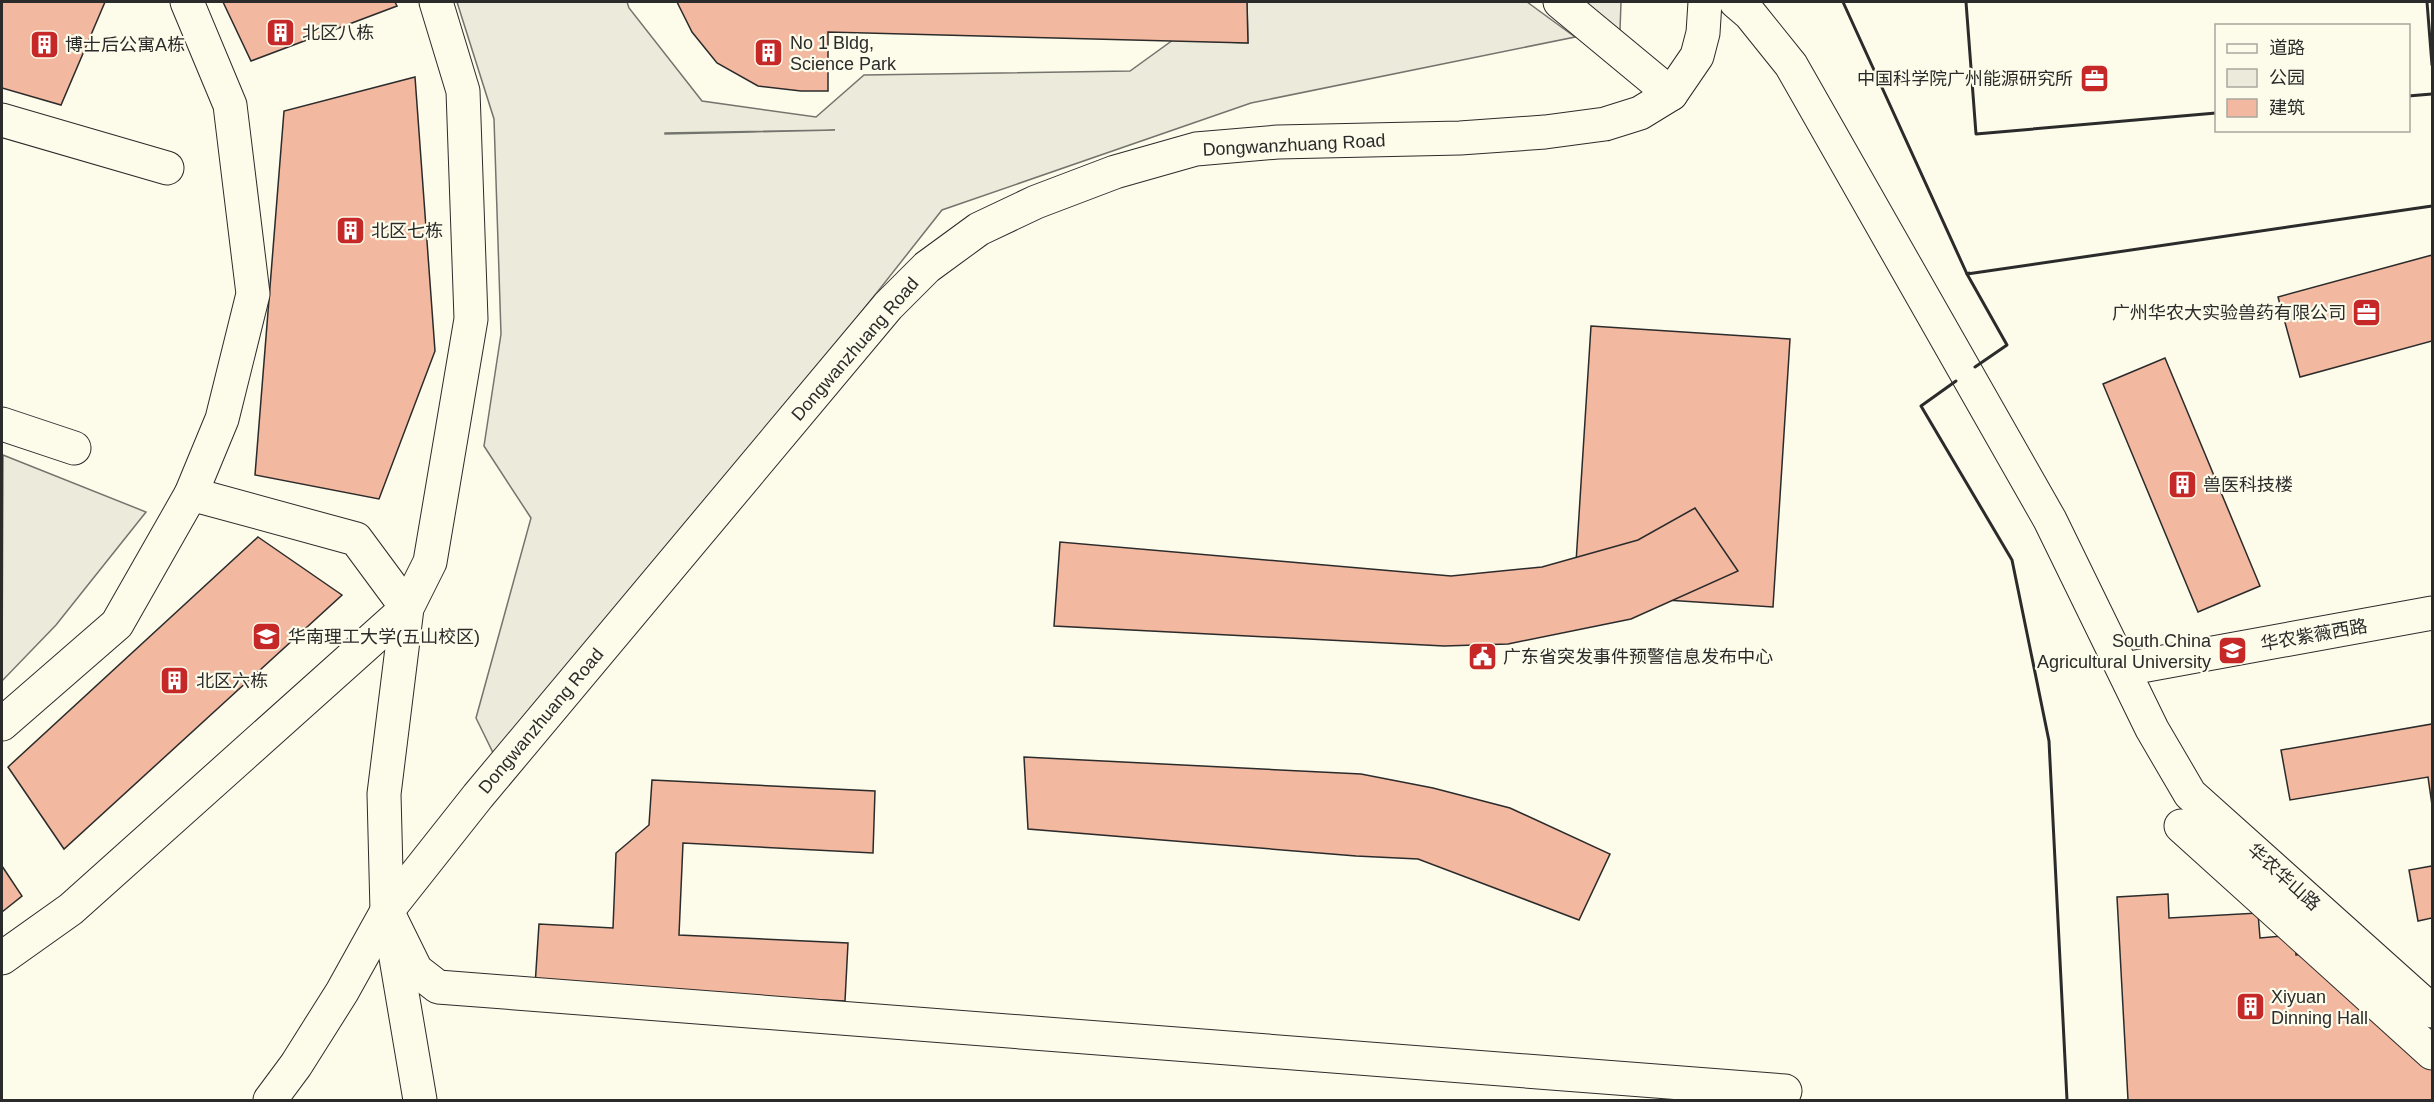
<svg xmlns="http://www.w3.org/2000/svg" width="2434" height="1102" viewBox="0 0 2434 1102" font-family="Arial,'Noto Sans SC',sans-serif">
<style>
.green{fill:#ecebdb;stroke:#74746e;stroke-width:1.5;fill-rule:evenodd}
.building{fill:#f2b8a0;stroke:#2b2b2b;stroke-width:1.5}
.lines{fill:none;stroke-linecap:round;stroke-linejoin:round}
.minor-casing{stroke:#2b2b2b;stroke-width:35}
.tertiary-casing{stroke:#2b2b2b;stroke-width:35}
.minor{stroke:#fdfbea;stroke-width:33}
.tertiary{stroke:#fdfbea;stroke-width:33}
.wall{stroke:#2b2b2b;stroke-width:3}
.labels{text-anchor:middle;stroke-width:4.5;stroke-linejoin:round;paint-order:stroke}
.poi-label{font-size:18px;fill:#2b2b2b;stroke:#fdfbea;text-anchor:start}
.street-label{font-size:18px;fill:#2b2b2b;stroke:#fdfbea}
</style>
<rect width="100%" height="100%" fill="#fdfbea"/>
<g class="green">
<path d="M457,2H627L629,8L702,101L816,117L864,75L1130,71L1173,40L1248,43L1247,2H1527L1575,37L1251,103L942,210L501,769L476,718L531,518L484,446L501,334L494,119ZM835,130L665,134V133Z"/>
<path d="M1566,2H1621L1619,59Z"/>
<path d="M3,455L146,512L56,625L2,681Z"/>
</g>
<g class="building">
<path d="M2,2H105L61,105L2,88Z"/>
<path d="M223,2H395L397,6L251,61Z"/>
<path d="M677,2H1247L1248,43L828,32V91H801L758,86L717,63L692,32Z"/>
<path d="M415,77L435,351L379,499L255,475L284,111Z"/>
<path d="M2432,255V341L2300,377L2278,297Z"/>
<path d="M1591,326L1790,339L1773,607L1574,594Z"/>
<path d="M2165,358L2260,586L2198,612L2103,384Z"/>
<path d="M1695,508L1738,571L1631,619L1508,644L1444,646L1054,626L1060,542L1451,576L1542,567L1638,540Z"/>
<path d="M258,537L342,595L64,849L8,767Z"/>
<path d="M2432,724V805L2428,777L2290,800L2281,750Z"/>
<path d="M1024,757L1361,774L1433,788L1510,808L1610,854L1579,920L1418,859L1356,856L1028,829Z"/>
<path d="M652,780L875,791L873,853L683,843L679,935L848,943L845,1001L535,986L539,924L613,928L616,853L649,825Z"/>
<path d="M2,866L22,896L2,912Z"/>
<path d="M2432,866V918L2418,921L2409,870Z"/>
<path d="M2168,894L2169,918L2258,913L2260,938L2295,935L2296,955L2320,953L2432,1059V1100H2128L2117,897Z"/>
</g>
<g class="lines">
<defs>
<g id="minor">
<path d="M436,2L463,91L471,319L430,562L407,608L384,794L387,911L416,970L438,987L1785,1091"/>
<path d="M1560,2L1671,94"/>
<path d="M1736,2L1750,14L1791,65L2050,520L2152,729L2190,794L2432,1011"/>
<path d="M2,120L167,168"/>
<path d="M2,424L74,448"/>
<path d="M2125,669L2432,613"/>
<path d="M2,724L117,624L191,494L222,419L253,294L230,105L187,2"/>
<path d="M2181,826L2432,1053"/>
<path d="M394,946L420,1100"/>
<path d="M2,958L71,909L407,608L356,539L191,494"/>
</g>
<path id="tertiary" d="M270,1100L296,1065L342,992L387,911L478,796L888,306L927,267L979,229L1036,202L1115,172L1196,149L1278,142L1460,138L1545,132L1605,124L1640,113L1671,94L1697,56L1703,33L1705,2"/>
</defs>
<use href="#minor" class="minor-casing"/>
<use href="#tertiary" class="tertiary-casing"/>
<use href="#minor" class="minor"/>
<use href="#tertiary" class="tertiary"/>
<g class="wall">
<path d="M1843,2L1967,274L1969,273"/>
<path d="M1966,2L1976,134L2216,113"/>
<path d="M2427,2L2432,65"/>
<path d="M2408,96L2432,94"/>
<path d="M1975,367L2007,345L1967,274L2432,206"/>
<path d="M1956,381L1921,406L2012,560L2049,741L2067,1100"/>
</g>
</g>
<defs>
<symbol id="building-square" viewBox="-11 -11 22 22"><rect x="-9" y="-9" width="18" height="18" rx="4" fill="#c62828" stroke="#fdfbea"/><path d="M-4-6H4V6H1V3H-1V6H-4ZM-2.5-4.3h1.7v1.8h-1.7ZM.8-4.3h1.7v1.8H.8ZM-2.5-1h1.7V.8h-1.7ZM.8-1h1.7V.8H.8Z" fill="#fff"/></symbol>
<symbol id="office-square" viewBox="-11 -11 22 22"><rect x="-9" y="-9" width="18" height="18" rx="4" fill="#c62828" stroke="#fdfbea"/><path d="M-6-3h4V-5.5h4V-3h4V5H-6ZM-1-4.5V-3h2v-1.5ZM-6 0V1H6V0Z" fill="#fff"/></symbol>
<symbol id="university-square" viewBox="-11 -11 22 22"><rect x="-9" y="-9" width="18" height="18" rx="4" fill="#c62828" stroke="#fdfbea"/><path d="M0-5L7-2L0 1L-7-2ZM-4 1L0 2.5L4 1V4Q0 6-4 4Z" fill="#fff"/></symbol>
<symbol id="civic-square" viewBox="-11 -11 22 22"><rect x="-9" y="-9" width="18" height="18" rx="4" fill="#c62828" stroke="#fdfbea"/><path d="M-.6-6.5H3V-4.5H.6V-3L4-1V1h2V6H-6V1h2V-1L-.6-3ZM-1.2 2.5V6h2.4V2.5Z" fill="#fff"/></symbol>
</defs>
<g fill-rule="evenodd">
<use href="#building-square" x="264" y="16" width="33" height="33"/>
<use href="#building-square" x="28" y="28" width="33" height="33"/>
<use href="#building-square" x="752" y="36" width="33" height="33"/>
<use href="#office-square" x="2078" y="62" width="33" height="33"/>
<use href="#building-square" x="334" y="214" width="33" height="33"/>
<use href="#office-square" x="2350" y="296" width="33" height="33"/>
<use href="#building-square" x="2166" y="468" width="33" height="33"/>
<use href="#university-square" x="250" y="620" width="33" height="33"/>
<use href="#university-square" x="2216" y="634" width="33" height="33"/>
<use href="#civic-square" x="1466" y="640" width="33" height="33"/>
<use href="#building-square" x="158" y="664" width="33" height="33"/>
<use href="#building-square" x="2234" y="990" width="33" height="33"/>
</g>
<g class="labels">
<g class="poi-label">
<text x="302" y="39">北区八栋</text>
<text x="790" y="49">No 1 Bldg,<tspan x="790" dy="21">Science Park</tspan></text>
<text x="65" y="51">博士后公寓A栋</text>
<text x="2073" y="85" text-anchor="end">中国科学院广州能源研究所</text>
<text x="371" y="237">北区七栋</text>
<text x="2346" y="319" text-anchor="end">广州华农大实验兽药有限公司</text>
<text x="2203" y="491">兽医科技楼</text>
<text x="288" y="643">华南理工大学(五山校区)</text>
<text x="2211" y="647" text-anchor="end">South China<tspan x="2211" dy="21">Agricultural University</tspan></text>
<text x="1503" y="663">广东省突发事件预警信息发布中心</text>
<text x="196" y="687">北区六栋</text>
<text x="2271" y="1003">Xiyuan<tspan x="2271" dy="21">Dinning Hall</tspan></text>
</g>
<g class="street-label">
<text transform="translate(1294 145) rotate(-3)" y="6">Dongwanzhuang Road</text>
<text transform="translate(855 349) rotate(-49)" y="6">Dongwanzhuang Road</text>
<text transform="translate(2314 635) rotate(-10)" y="6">华农紫薇西路</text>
<text transform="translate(541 721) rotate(-50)" y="6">Dongwanzhuang Road</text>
<text transform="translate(2284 877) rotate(42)" y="6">华农华山路</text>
</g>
</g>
<rect width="2434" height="1102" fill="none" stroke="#2b2b2b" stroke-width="6"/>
<rect x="2215" y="24" width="195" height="108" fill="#fdfbea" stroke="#a9a89e" stroke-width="1.5"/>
<rect x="2227" y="44" width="30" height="9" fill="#fdfbea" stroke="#a9a89e" stroke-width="1.5"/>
<text x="2269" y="54" font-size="18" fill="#2b2b2b">道路</text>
<rect x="2227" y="69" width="30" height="18" fill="#ecebdb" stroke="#a9a89e" stroke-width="1.5"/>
<text x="2269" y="84" font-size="18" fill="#2b2b2b">公园</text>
<rect x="2227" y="99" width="30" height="18" fill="#f2b8a0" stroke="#a9a89e" stroke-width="1.5"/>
<text x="2269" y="114" font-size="18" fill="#2b2b2b">建筑</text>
</svg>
